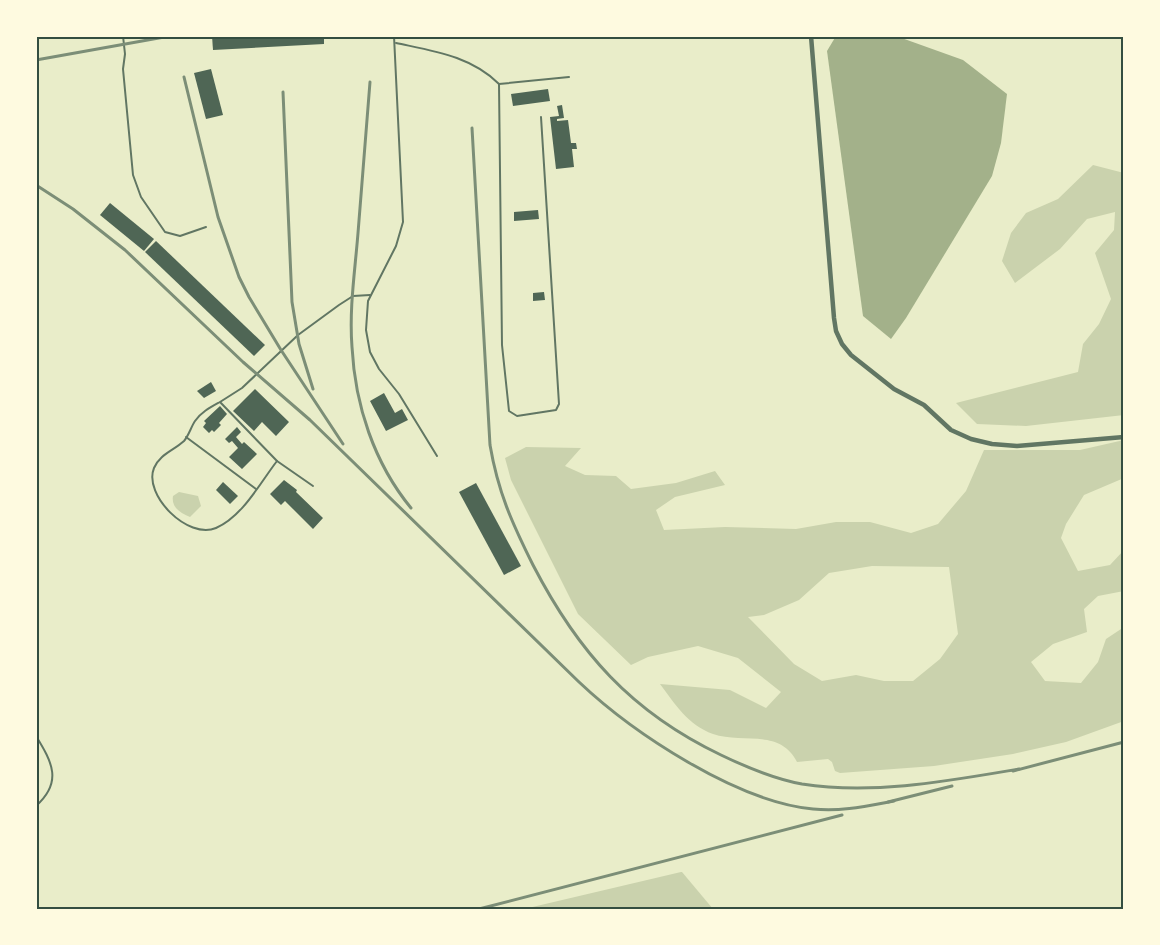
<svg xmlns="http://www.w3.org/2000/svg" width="1160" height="945" viewBox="0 0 1160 945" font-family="Overpass,sans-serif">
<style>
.green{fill:#cad2ad;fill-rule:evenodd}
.water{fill:#a3b18a}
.building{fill:#4f6655}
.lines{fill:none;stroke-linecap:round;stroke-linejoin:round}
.service{stroke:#617663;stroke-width:2}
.minor{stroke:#617663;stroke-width:4.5}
.rail{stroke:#7c8e77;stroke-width:3}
.neatline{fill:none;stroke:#344e41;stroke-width:2}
</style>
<rect width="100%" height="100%" fill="#e9edc9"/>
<g class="green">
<path d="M1093,165L1124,173V415L1026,426L977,424L956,403L1078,372L1083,344L1099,324L1111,299L1095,253L1114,230L1115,212L1087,219L1060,249L1015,283L1002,261L1011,233L1026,213L1058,199Z"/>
<path d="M1124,440V478L1084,495L1066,524L1061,538L1078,571L1110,565L1124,550V591L1098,596L1084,609L1087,632L1053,644L1031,662L1045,681L1081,683L1098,662L1106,639L1124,627V721L1066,742L1013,754L934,766L840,773L835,771L832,762L828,759L797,762C780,728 741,744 713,734C688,725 675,704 660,684L730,690L766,708L781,692L738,658L698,646L648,657L631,665L578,614L511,480L505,458L526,447L581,448L565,466L585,475L616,476L631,489L676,483L715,471L725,485L675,497L656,510L664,530L725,527L796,529L836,522H870L911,533L938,524L966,491L984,450H1080ZM872,566L949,567L958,634L940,659L913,681H884L856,675L822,681L794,664L748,617L764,615L799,600L829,573Z"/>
<path d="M179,492L198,496L201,506L190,517C181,513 171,508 173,496Z"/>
<path d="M682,872L713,909H524L681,872Z"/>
</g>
<path class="water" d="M836,36H896L963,60L1007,94L1001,143L992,176L906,318L891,339L863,316L827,51Z"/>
<g class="building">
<path d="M212,36H324V44L213,50Z"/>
<path d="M211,69L223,115L206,119L194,73Z"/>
<path d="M548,89L550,101L513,106L511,94Z"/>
<path d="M562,105L564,118L557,119V121L568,120L571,143H576L577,149H572L574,167L556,169L550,117L559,116L557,106Z"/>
<path d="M110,203L154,239L144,251L100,215Z"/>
<path d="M538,210L539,219L514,221V212Z"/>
<path d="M156,241L265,345L254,356L145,252Z"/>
<path d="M544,292L545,300L533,301V293Z"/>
<path d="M211,382L216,391L204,398L197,391Z"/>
<path d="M255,389L289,422L276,436L262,422L254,431L233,411Z"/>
<path d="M384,393L395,413L402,409L408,420L386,431L370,401Z"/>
<path d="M220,406L227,414L219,423L221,425L214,432L212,430L209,433L203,427L206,423L204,421Z"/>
<path d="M237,427L241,432L236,437L242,444L244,442L257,454L242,469L229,457L238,448L232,441L229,443L225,439Z"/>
<path d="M284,480L297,490L296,492L323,518L313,529L285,501L281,505L270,494Z"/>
<path d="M223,482L238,496L230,504L216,490Z"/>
<path d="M476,483L521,566L504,575L459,492Z"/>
</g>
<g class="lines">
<g class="service">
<path d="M123,36L125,54L123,69L133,175L141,197L165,232L180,236L206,227"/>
<path d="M394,36L403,222L396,246L368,301L366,330L370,352L379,369L399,394L437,456"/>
<path d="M396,43C433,51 471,56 499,84L502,345L509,411L517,416L556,410L559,404L541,117"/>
<path d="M499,84L569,77"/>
<path d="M220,402C211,407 201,412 195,421C191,427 189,435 184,441C173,451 160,454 154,468C143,495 188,540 216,528C243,516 260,483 277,461L220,402L242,388L298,335L339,305L353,296L370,295"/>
<path d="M186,437L256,489"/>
<path d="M277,461L313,486"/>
<path d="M36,736C52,762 63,782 36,806"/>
</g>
<path class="minor" d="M811,36L834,318L836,331L842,344L851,355L894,389L924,405L951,430L971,439L992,444L1017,446L1124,437"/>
<g class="rail">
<path d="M36,60L170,36"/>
<path d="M184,77L218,217L239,277L249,297L281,350L343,444"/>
<path d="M370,82C366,132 362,183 358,233C355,271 349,309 352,347C355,405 374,463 411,508"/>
<path d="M283,92L292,302L299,344L313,389"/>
<path d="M472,128L490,445C498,492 512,523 533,565C578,652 631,712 721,755C746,767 774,779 802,784C873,795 948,781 1019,769"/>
<path d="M36,185L73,209L125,250L243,362L310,420L579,682C633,733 737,802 813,809C841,812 867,806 894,801"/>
<path d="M1013,771L1124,742"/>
<path d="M888,802L952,786"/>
<path d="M479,909L842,815"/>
</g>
</g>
<rect width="1160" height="945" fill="none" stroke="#fefae0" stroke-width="75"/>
<rect x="38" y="38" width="1084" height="870" class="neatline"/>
</svg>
